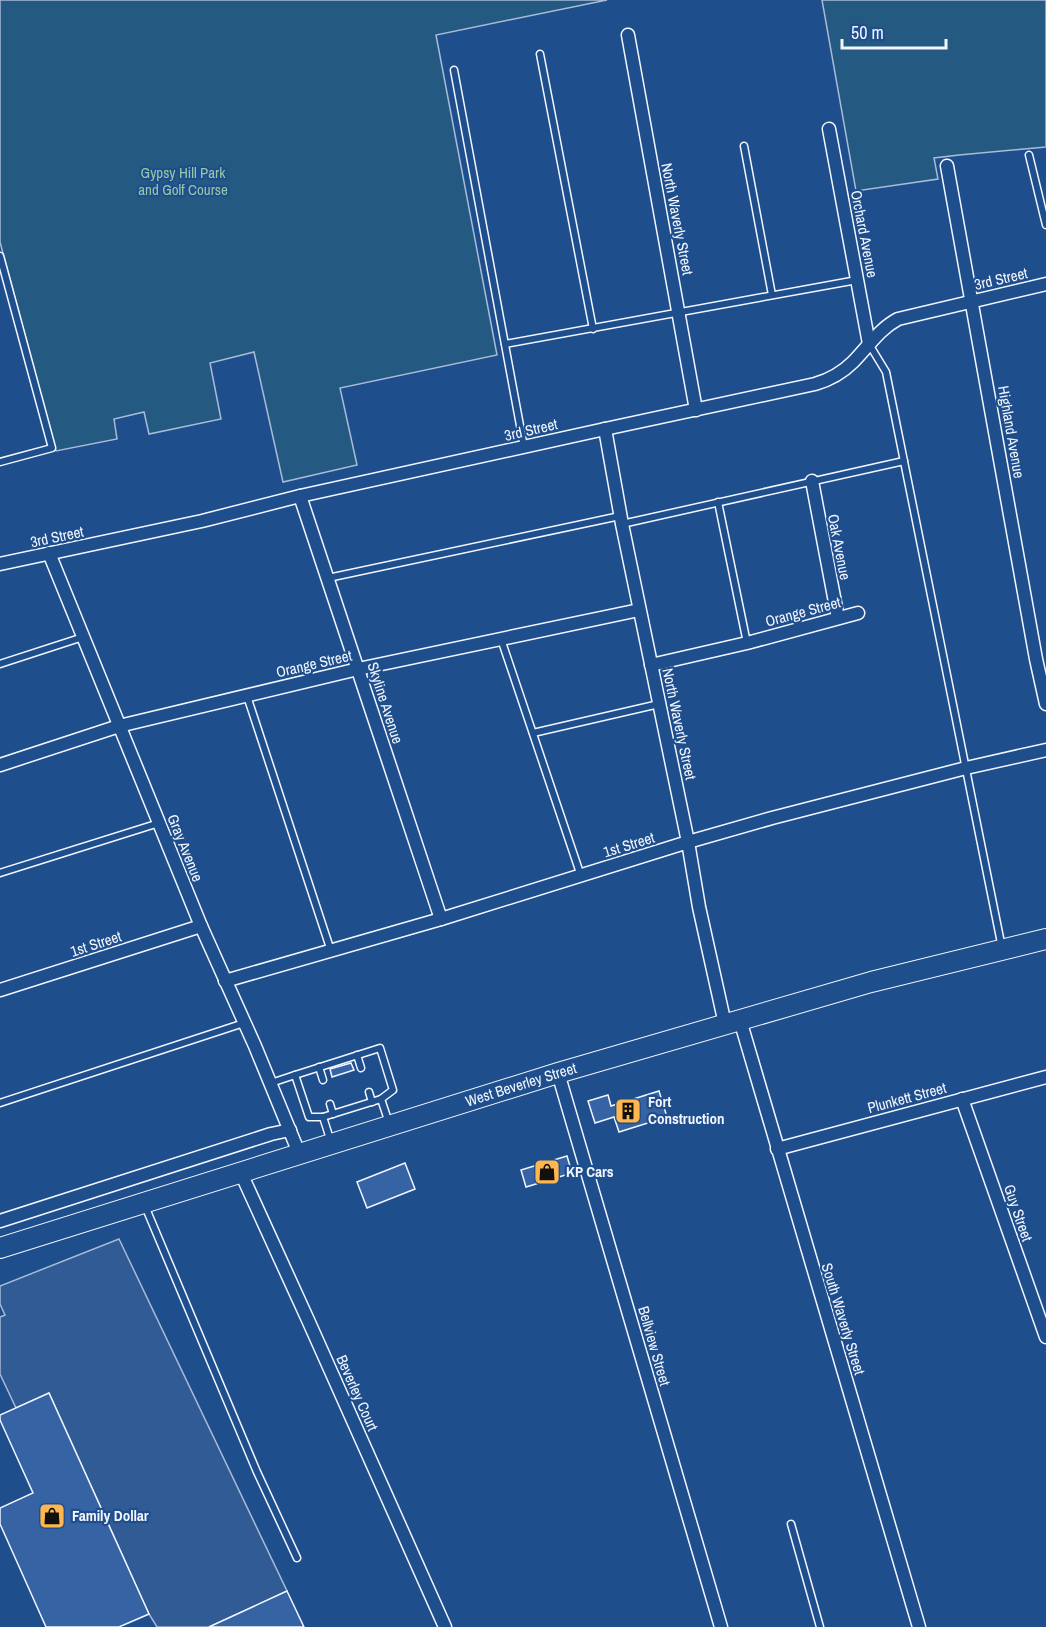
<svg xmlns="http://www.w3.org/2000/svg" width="1046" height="1627" viewBox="0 0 1046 1627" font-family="'Archivo Narrow',sans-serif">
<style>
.green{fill:#245a82;stroke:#a8bbd7;stroke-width:1.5}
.parking{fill:#305b95;stroke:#a8bbd7;stroke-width:1.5}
.building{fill:#3563a3;stroke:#f2f6ff;stroke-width:1.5}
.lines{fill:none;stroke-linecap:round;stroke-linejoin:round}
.service-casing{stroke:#f2f6ff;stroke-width:9}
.minor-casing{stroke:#f2f6ff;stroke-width:15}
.primary-casing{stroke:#f2f6ff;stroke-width:22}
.service{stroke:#1f4e8c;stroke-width:6}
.minor{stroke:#1f4e8c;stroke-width:12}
.primary{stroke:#1f4e8c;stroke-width:20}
.labels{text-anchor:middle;stroke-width:4.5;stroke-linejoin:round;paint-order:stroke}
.park-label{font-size:15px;fill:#97c8a6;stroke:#1f4e8c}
.street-label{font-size:15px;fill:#f2f6ff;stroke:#1f4e8c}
.poi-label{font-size:15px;font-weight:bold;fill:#f2f6ff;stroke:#1f4e8c;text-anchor:start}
</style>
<rect width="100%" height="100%" fill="#1f4e8c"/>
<g class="green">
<path d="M0,0H607L436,35L497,355L340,388L357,465L283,482L254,352L210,363L221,419L149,434L144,412L114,419L117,439L56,451L0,242Z"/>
<path d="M822,0H1046V147L959,155L934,158L938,179L856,191Z"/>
</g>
<path class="parking" d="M119,1239L287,1591L209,1627H157L149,1614L49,1393L16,1408L0,1374V1317L5,1315L0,1304V1286Z"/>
<g class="building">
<path d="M351,1063L354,1070L332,1077L330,1069Z"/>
<path d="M659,1091L667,1117L619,1132L614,1117L595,1123L588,1101L608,1095L611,1106Z"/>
<path d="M567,1156L572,1173L526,1187L521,1170Z"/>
<path d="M405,1163L415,1189L367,1208L357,1182Z"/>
<path d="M49,1393L149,1614L119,1627H46L0,1524V1508L33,1493L0,1420V1415Z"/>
<path d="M287,1591L304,1627H209Z"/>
</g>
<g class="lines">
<defs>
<g id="service">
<path d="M540,54L593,329"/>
<path d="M454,70L524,447"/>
<path d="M744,146L772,295"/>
<path d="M1029,155L1046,225"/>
<path d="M0,256L52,448L0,462"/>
<path d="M505,344L857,280"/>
<path d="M869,344L886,372L1002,948"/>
<path d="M718,502L747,643"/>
<path d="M622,524L904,461"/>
<path d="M328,578L620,516"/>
<path d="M501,639L581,876"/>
<path d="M0,664L83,637"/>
<path d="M247,696L331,951"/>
<path d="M533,733L659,704"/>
<path d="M0,873L159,823"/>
<path d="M357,1055L361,1068"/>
<path d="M319,1067L323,1080"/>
<path d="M271,1083L295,1075"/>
<path d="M369,1092L372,1102"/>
<path d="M0,1103L244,1023"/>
<path d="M330,1104L333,1114"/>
<path d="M323,1117H309L295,1075L380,1048L393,1090L381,1099"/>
<path d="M331,1142L323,1117L381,1099L389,1123"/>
<path d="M145,1206L257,1472L297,1558"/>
<path d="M791,1524L820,1627"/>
</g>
<g id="minor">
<path d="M628,35L696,410"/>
<path d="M829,129L869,344"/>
<path d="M947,166L1036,659L1046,704"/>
<path d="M605,429L622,524L688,842L699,907L725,1024"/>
<path d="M812,481L838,618"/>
<path d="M300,496L441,919"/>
<path d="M49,553L201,926L255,1046L299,1153"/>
<path d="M0,564L202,521L300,496L605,429L815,384C829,380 842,373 853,362C868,347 879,329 898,319L1046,284"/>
<path d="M651,665L747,643L858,613"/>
<path d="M0,765L119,726L358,669L639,610"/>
<path d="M225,981L441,919L688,842L772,818L966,768L1046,750"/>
<path d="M0,990L201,926"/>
<path d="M740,1020L919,1627"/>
<path d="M558,1073L721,1627"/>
<path d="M962,1099L1046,1337"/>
<path d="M777,1149L1046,1077"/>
<path d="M240,1171L308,1320L445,1627"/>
<path d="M0,1221L271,1134L290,1130"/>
</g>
<g id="primary">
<path id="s1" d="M0,1248L558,1073L871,982L1046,939"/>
</g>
</defs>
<use href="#service" class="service-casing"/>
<use href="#minor" class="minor-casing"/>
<use href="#primary" class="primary-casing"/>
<use href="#service" class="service"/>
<use href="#minor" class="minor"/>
<use href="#primary" class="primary"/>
</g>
<defs>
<symbol id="building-square" viewBox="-11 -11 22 22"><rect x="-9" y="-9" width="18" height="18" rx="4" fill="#ffb74d" stroke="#1f4e8c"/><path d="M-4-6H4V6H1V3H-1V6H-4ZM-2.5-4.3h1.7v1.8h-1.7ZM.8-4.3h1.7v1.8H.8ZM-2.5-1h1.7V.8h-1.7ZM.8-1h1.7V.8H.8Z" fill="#111"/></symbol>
<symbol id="shop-square" viewBox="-11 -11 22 22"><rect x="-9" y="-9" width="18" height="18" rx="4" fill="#ffb74d" stroke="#1f4e8c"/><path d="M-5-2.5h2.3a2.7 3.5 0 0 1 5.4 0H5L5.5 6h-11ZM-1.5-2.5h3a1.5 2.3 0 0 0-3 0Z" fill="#111"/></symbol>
</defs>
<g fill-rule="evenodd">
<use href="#building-square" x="613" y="1096" width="30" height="30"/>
<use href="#shop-square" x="532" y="1157" width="30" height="30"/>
<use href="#shop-square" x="37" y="1501" width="30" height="30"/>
</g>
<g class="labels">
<g class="park-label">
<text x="183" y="178">Gypsy Hill Park<tspan x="183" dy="17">and Golf Course</tspan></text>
</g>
<g class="street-label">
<text transform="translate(677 219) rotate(79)" y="5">North Waverly Street</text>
<text transform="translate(864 234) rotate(79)" y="5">Orchard Avenue</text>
<text transform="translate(1001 279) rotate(-13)" y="5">3rd Street</text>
<text transform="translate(531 430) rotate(-13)" y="5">3rd Street</text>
<text transform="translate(1011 432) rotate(80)" y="5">Highland Avenue</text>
<text transform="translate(57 537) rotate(-12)" y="5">3rd Street</text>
<text transform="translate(839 547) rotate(79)" y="5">Oak Avenue</text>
<text transform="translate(803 612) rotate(-15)" y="5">Orange Street</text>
<text transform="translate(314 664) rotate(-13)" y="5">Orange Street</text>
<text transform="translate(385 703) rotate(72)" y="5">Skyline Avenue</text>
<text transform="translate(679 724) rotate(78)" y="5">North Waverly Street</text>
<text transform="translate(629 845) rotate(-17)" y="5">1st Street</text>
<text transform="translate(185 848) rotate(68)" y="5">Gray Avenue</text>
<text transform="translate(96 944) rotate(-18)" y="5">1st Street</text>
<text dy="5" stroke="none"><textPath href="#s1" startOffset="546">West Beverley Street</textPath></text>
<text transform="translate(907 1098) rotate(-15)" y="5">Plunkett Street</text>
<text transform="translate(1018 1213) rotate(71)" y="5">Guy Street</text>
<text transform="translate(843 1319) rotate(73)" y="5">South Waverly Street</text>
<text transform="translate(654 1346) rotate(74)" y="5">Bellview Street</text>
<text transform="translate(357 1393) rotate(66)" y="5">Beverley Court</text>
</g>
<g class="poi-label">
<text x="648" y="1107">Fort<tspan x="648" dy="17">Construction</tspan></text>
<text x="566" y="1177">KP Cars</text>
<text x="72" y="1521">Family Dollar</text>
</g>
</g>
<path d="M842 39v9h104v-9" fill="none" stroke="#f2f6ff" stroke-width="3"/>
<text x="851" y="39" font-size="18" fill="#f2f6ff" stroke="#1f4e8c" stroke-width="4.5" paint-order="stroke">50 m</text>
</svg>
